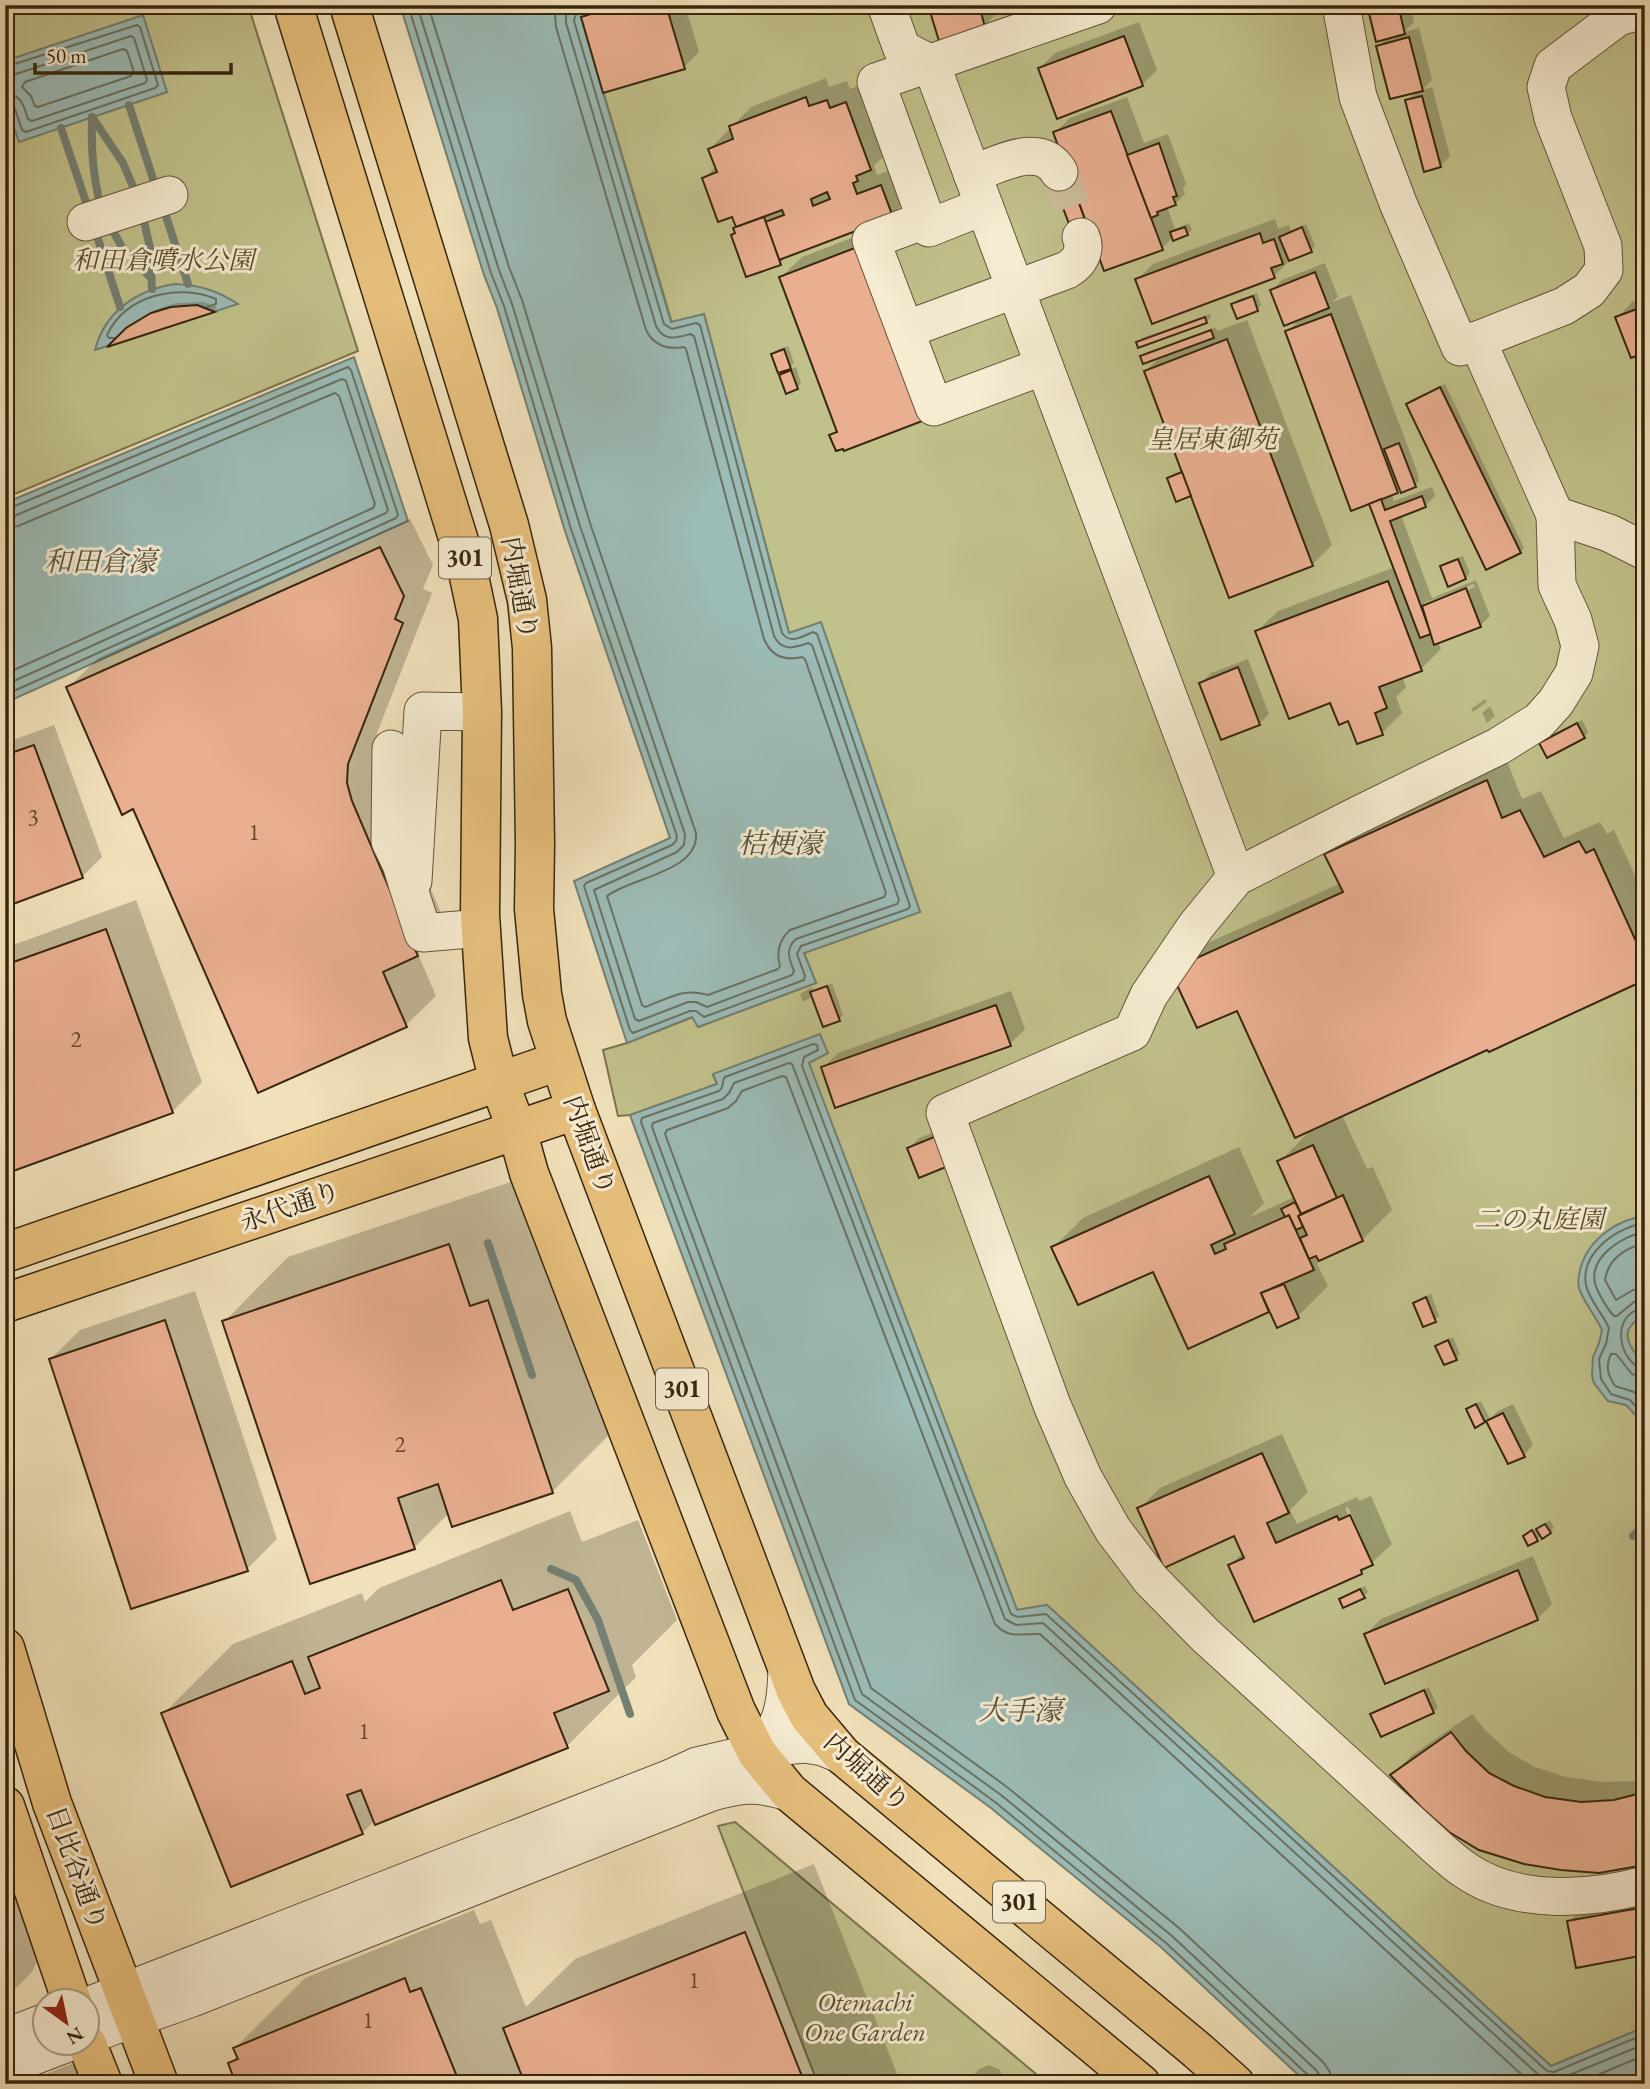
<svg xmlns="http://www.w3.org/2000/svg" width="1650" height="2089" viewBox="0 0 1650 2089" font-family="'EB Garamond','Noto Serif JP',serif">
<style>
.green{fill:#c1c18b;stroke:#7c744c;stroke-width:2}
.water{fill:#9cbcb7;stroke:#748073;stroke-width:2}
.shadow{fill:#0003;fill-rule:evenodd}
.lines{fill:none;stroke-linecap:round;stroke-linejoin:round}
.shore{stroke:#6a7162;stroke-width:2}
.stream{stroke:#748073;stroke-width:8}
.building{fill:#e9af90;stroke:#37260e;stroke-width:2;fill-rule:evenodd}
.minor-tunnel{stroke:#ccbc98;stroke-width:37;stroke-dasharray:37 18;stroke-linecap:butt}
.minor-casing{stroke:#665539;stroke-width:39}
.major-casing{stroke:#37260e;stroke-width:41}
.minor{stroke:#f6ecd2;stroke-width:37}
.major{stroke:#e8c07d;stroke-width:38}
.labels{text-anchor:middle;stroke-width:6;stroke-linejoin:round;paint-order:stroke}
.number-label{font-size:23px;fill:#64482e}
.shield{fill:#f6ecd2;stroke:#706149;stroke-width:2}
.shield-label{font-size:24px;font-weight:bold;fill:#37260e}
.park-label{font-size:26px;font-style:italic;fill:#5a4d2d;stroke:#f6ecd2}
.street-label{font-size:26px;fill:#37260e;stroke:#f6ecd2}
.water-label{font-size:28px;font-style:italic;fill:#555341;stroke:#f6ecd2}
</style>
<rect width="100%" height="100%" fill="#f1e1ba"/>
<filter id="stains"><feTurbulence type="fractalNoise" baseFrequency=".00286" numOctaves="4"/><feColorMatrix values="0 0 0 0 .2 0 0 0 0 .09 0 0 0 0 .02 0 0 0 .5 -.17"/></filter>
<radialGradient id="worn" r=".72"><stop offset=".6" stop-color="#630" stop-opacity="0"/><stop offset="1" stop-color="#630" stop-opacity=".3"/></radialGradient>
<g class="green">
<path d="M5,5H248L358,351L5,498Z"/>
<path d="M621,5H1645V2027L1551,2066L1047,1605L1017,1610L808,1062L828,1053L713,1075L717,1084L630,1115L618,1116L603,1050L627,1043L693,1017L698,1027L816,983L804,953L920,912L821,623L789,633L704,314L672,323L581,17Z"/>
<path d="M735,1822L1048,2084H818L718,1826Z"/>
</g>
<g class="water">
<path d="M400,5H621L581,18L671,322L704,314L789,633L821,622L920,912L804,953L816,983L698,1027L692,1017L627,1043L574,881L670,838L565,531L497,308L484,275Z"/>
<path d="M143,15L167,92L19,142L5,100V61Z"/>
<path d="M175,284C200,285 218,291 238,304L95,350C105,311 137,290 175,284Z"/>
<path d="M354,357L408,521L5,703V503Z"/>
<path d="M820,1034L828,1053L809,1063L1017,1610L1047,1605L1551,2066L1645,2027V2084H1308L1162,1948L991,1808L849,1704L630,1115L717,1084L713,1074Z"/>
<path d="M1645,1216V1313C1627,1326 1621,1335 1636,1354C1639,1358 1644,1363 1645,1368C1648,1386 1645,1407 1645,1425L1626,1405L1608,1401L1594,1383L1592,1376L1593,1357L1599,1343L1602,1330C1596,1317 1586,1305 1580,1291C1578,1286 1578,1280 1579,1275C1584,1243 1614,1220 1645,1216Z"/>
</g>
<g class="shadow">
<path d="M595,5H685L699,52L684,67L583,18Z"/>
<path d="M930,5H998L999,11L984,26Z"/>
<path d="M1368,5H1410L1414,22L1404,32L1419,28L1432,80L1422,90L1432,87L1450,156L1440,166L1407,101L1417,91L1378,46L1388,37Z"/>
<path d="M1139,22L1157,70L1142,85L1040,68L1055,53Z"/>
<path d="M826,78L829,87L847,81L850,89L866,83L891,149L874,166L877,175L901,166L912,195L892,215L789,254L780,263L733,235L738,226L733,215L704,179L716,166L710,149L751,107Z"/>
<path d="M1127,97L1144,143L1168,134L1186,184L1183,188L1185,194L1175,204L1167,207L1175,229L1189,223L1192,230L1187,234L1173,237L1162,248L1090,229L1075,234L1069,172L1055,133L1070,118Z"/>
<path d="M1275,219L1278,229L1289,225L1291,231L1306,224L1315,246L1311,250L1288,260L1289,261L1274,276L1138,279L1153,264Z"/>
<path d="M880,227L837,449L831,436L838,429L781,277L802,257Z"/>
<path d="M1325,263L1338,297L1332,302L1351,295L1417,471L1419,481L1415,485L1401,487L1391,493L1394,501L1432,487L1435,496L1425,506L1401,515L1432,598L1476,580L1490,616L1480,626L1438,642L1441,649L1421,669L1402,676L1406,687L1396,697L1402,713L1382,733L1349,719L1257,631L1278,611L1395,567L1371,504L1287,332L1302,317L1272,290L1282,280ZM1474,584L1475,587L1424,607V603Z"/>
<path d="M1257,293L1261,305L1257,310L1233,305L1237,300Z"/>
<path d="M1645,298V351L1617,318L1632,302Z"/>
<path d="M203,302L217,307L214,311L113,343L133,324L157,309L176,303Z"/>
<path d="M1210,314L1211,317L1206,322L1138,343L1142,338Z"/>
<path d="M1247,320L1332,545L1312,565L1169,478L1173,474L1183,470L1146,371L1162,355L1142,357L1147,352L1216,327L1217,331Z"/>
<path d="M788,346L794,363L786,370L796,367L801,383L797,388L781,375L788,367L773,354L777,350Z"/>
<path d="M1445,384L1524,548L1520,552L1408,404L1412,400Z"/>
<path d="M410,519L433,565L423,589L432,593L377,733L376,752L381,771L446,925L418,954L436,996L406,1025L134,807L68,688L98,658Z"/>
<path d="M1463,556L1470,573L1466,578L1442,567L1446,562Z"/>
<path d="M1248,659L1269,714L1259,724L1222,738L1201,683L1211,673Z"/>
<path d="M1485,699L1487,702L1473,712L1471,709Z"/>
<path d="M1490,706L1495,716L1487,723L1482,713Z"/>
<path d="M1582,720L1588,732L1584,737L1541,743L1545,739Z"/>
<path d="M54,725L102,857L82,877L5,905V743Z"/>
<path d="M1507,761L1522,799L1541,791L1564,838L1600,822L1607,834L1614,830L1645,897V978L1342,1115L1367,1169L1373,1167L1392,1210L1362,1240L1324,1257L1317,1264L1328,1286L1298,1316L1270,1310L1189,1347L1153,1269L1054,1247L1083,1218L1239,1147L1264,1203L1250,1217L1295,1197L1279,1162L1312,1129L1238,1009L1198,1026L1192,950L1341,883L1326,854L1346,834ZM1282,1275L1288,1290H1284L1278,1276Z"/>
<path d="M136,900L202,1082L172,1112L5,1172V948Z"/>
<path d="M832,983L843,1015L839,1019L814,996L803,1002L800,994L812,987L814,992Z"/>
<path d="M1011,991L1025,1029L1010,1044L823,1068L838,1053Z"/>
<path d="M949,1127L960,1154L909,1148L919,1138Z"/>
<path d="M514,1181L534,1243L553,1236L617,1427L552,1492L449,1513L414,1548L224,1322L288,1257Z"/>
<path d="M195,1291L277,1539L247,1569L51,1359L80,1330Z"/>
<path d="M1431,1294L1439,1316L1435,1320L1416,1303L1420,1299Z"/>
<path d="M1453,1337L1460,1354L1456,1358L1437,1346L1442,1342Z"/>
<path d="M1481,1401L1490,1419L1498,1411L1513,1404L1533,1445L1524,1455L1509,1462L1487,1418L1484,1421L1468,1409Z"/>
<path d="M1282,1434L1308,1492L1290,1510L1297,1524L1357,1497L1359,1501L1371,1496L1392,1544L1361,1573L1230,1565L1243,1553L1235,1534L1139,1509L1160,1488ZM1348,1507L1372,1561H1369L1345,1508Z"/>
<path d="M570,1511L582,1542L638,1520L677,1620L632,1665L636,1677L567,1746L375,1820L362,1833L163,1714L233,1644L362,1593L365,1602L379,1588Z"/>
<path d="M1550,1520L1554,1528L1550,1532L1541,1535L1537,1539L1525,1536Z"/>
<path d="M1533,1556L1552,1604L1537,1619L1366,1634L1381,1619Z"/>
<path d="M1365,1586L1368,1592L1364,1596L1341,1600L1346,1595Z"/>
<path d="M1429,1687L1438,1708L1433,1712L1372,1714L1377,1710Z"/>
<path d="M1472,1714L1486,1731L1510,1753L1535,1767L1566,1777L1602,1782L1636,1781L1645,1778V1863L1393,1775L1412,1755Z"/>
<path d="M5,1860L42,1951L32,1972L5,1999Z"/>
<path d="M814,1864L901,2084H238L230,2064L238,2055L235,2048L305,1978L474,1910L480,1924L491,1920L526,2007L575,1959Z"/>
<path d="M1645,1895V1953L1569,1922L1584,1907Z"/>
<path d="M106,2050L119,2084H21Z"/>
<path d="M989,2065L1000,2070L1003,2079L1001,2084H966L979,2069Z"/>
</g>
<g class="lines">
<g class="shore">
<path d="M408,5L491,273L504,306L571,529L677,836L676,841L672,845L586,883L584,886L630,1030L633,1033L690,1011H696L704,1017L804,980L805,976L797,954L801,946L908,909L910,906L817,634L813,632C803,636 790,645 782,633L700,325L696,323L672,329L664,324L574,21C575,9 587,8 597,5"/>
<path d="M417,5L499,270L512,304L580,526L685,834L684,845L677,852L594,890L635,1019L639,1021L688,1002H696L707,1007L792,975L794,971C789,959 785,949 796,939L897,904L899,900L812,645L808,643C794,648 782,652 774,636L694,336L690,334C676,338 664,342 656,326L566,23V13L572,5"/>
<path d="M428,5L509,267L522,300L590,523L696,833C699,872 632,877 607,896L642,1005L645,1007C668,999 684,987 708,995L778,969L780,966C776,952 779,940 790,930L884,897L886,893L805,659L802,657C785,661 771,656 764,639L686,349L684,347C667,350 654,346 646,330L556,27L555,14L558,5"/>
<path d="M123,49L127,51L134,72L131,76L38,107L35,106L31,96L22,87L25,82Z"/>
<path d="M5,67L137,25L140,27L158,85L155,88L26,132L22,130L14,106L5,102"/>
<path d="M5,76L13,75L131,36L134,38L147,80L145,83L32,121L28,119C24,106 21,94 5,93"/>
<path d="M114,338H109L107,335C126,295 178,283 216,299V304L207,307"/>
<path d="M5,509L10,508L348,367L351,370L398,515L396,518L5,695"/>
<path d="M5,517L14,516L342,379L346,381L388,510L386,513L5,685"/>
<path d="M5,528L18,526L335,393L339,396L375,504L373,508L5,674"/>
<path d="M1645,1223C1617,1227 1580,1253 1586,1285C1589,1300 1603,1314 1609,1328L1606,1344L1599,1359L1601,1379L1611,1394L1630,1400L1645,1416"/>
<path d="M1645,1232C1623,1235 1589,1257 1595,1283C1597,1292 1608,1310 1614,1316H1617L1634,1302L1645,1299"/>
<path d="M1645,1243C1626,1248 1608,1259 1605,1280L1616,1300L1633,1290L1645,1289"/>
<path d="M1645,1308C1607,1313 1620,1366 1645,1369"/>
<path d="M1645,1378L1632,1374L1616,1354H1611C1605,1367 1608,1375 1615,1386L1634,1392L1645,1402"/>
<path d="M1312,2084L1309,2076L1166,1943L995,1802L855,1700L641,1122L642,1118L719,1091C725,1087 721,1081 725,1077L813,1044L817,1045L818,1050L804,1057L802,1066L1011,1614L1018,1617L1046,1614L1547,2071L1554,2072L1645,2034"/>
<path d="M1321,2084L1320,2076L1316,2070L1172,1936L1001,1795L862,1694L652,1127L653,1123L723,1099L729,1093L734,1083L789,1063L792,1064L1005,1619L1016,1625L1043,1623L1542,2078L1549,2081L1557,2080L1645,2044"/>
<path d="M1331,2084L1330,2072L1323,2062L1179,1928L1007,1787L871,1688L665,1134L667,1130L728,1108L736,1101L742,1091L782,1076L786,1077L995,1624C1009,1640 1022,1633 1040,1634L1532,2084"/>
<path d="M1576,2084L1645,2055"/>
</g>
<g class="stream">
<path d="M129,105L156,188"/>
<path d="M92,117L123,163L137,196"/>
<path d="M92,117C91,150 93,176 101,208"/>
<path d="M61,128L89,211"/>
<path d="M163,207L188,284"/>
<path d="M142,212L150,248L152,289"/>
<path d="M110,226L122,247L151,278"/>
<path d="M95,230L120,307"/>
<path d="M488,1243L532,1375"/>
<path d="M1633,1536L1645,1524"/>
<path d="M551,1569L576,1580L598,1620L630,1714"/>
</g>
</g>
<g class="building">
<path d="M621,5H666L685,69L603,93L581,17Z"/>
<path d="M928,5H979L985,27L939,41Z"/>
<path d="M1367,5H1398L1405,34L1376,42Z"/>
<path d="M1124,36L1143,86L1057,119L1038,68Z"/>
<path d="M1409,37L1423,91L1390,99L1376,46Z"/>
<path d="M1422,96L1441,167L1424,172L1405,100Z"/>
<path d="M806,97L809,106L827,100L830,108L846,102L871,170L856,176L858,181L853,183L857,194L881,185L893,217L779,260L765,222L784,215L782,210L736,227L732,217L718,222L702,178L717,172L708,149L733,139L729,126ZM827,192L830,199L813,206L811,199Z"/>
<path d="M1111,111L1163,250L1104,271L1053,132Z"/>
<path d="M1159,143L1177,196L1173,197L1176,205L1157,212L1158,215L1151,218L1127,155Z"/>
<path d="M1068,173L1089,231L1074,237L1052,179Z"/>
<path d="M764,217L781,265L746,277L731,235L735,233L733,228Z"/>
<path d="M1185,227L1188,235L1173,241L1170,232Z"/>
<path d="M1302,227L1312,252L1289,261L1279,237Z"/>
<path d="M1260,233L1263,243L1274,239L1283,264L1271,268L1275,278L1152,324L1135,279Z"/>
<path d="M860,246L925,420L844,451L843,449L836,451L829,435L837,432L779,277Z"/>
<path d="M1315,272L1329,308L1284,326L1270,290Z"/>
<path d="M1253,296L1258,311L1237,319L1231,304Z"/>
<path d="M197,305L215,312L107,347L126,328L151,313L171,307Z"/>
<path d="M1645,306V353L1631,358L1615,317Z"/>
<path d="M1331,314L1398,493L1351,511L1285,331Z"/>
<path d="M1205,317L1207,323L1138,348L1136,342Z"/>
<path d="M1211,330L1214,338L1143,364L1140,356Z"/>
<path d="M1227,339L1313,566L1229,598L1144,371Z"/>
<path d="M784,349L791,369L778,373L771,354Z"/>
<path d="M791,370L798,389L786,394L779,375Z"/>
<path d="M1440,387L1521,553L1486,570L1406,404Z"/>
<path d="M1399,443L1416,487L1401,493L1384,449Z"/>
<path d="M1182,472L1191,496L1176,502L1167,478Z"/>
<path d="M1422,496L1426,507L1390,521L1431,634L1420,638L1369,504L1381,499L1385,510Z"/>
<path d="M380,547L404,596L395,619L403,623L348,764L347,783L352,801L418,956L383,972L407,1027L258,1093L133,809L122,815L66,687Z"/>
<path d="M1458,559L1466,579L1448,587L1440,566Z"/>
<path d="M1388,581L1422,671L1379,687L1387,708L1375,713L1383,735L1357,744L1348,721L1339,725L1330,703L1289,719L1255,631Z"/>
<path d="M1466,588L1481,627L1434,645L1422,606Z"/>
<path d="M1238,667L1260,725L1221,740L1199,683Z"/>
<path d="M1577,723L1585,738L1547,758L1539,743Z"/>
<path d="M34,745L83,878L5,907V755Z"/>
<path d="M1487,780L1502,818L1520,810L1544,857L1579,841L1586,853L1594,849L1645,961V980L1489,1052L1487,1050L1295,1138L1237,1011L1197,1028L1170,970L1343,892L1324,854Z"/>
<path d="M106,929L173,1113L5,1174V965Z"/>
<path d="M827,986L840,1021L823,1027L810,992Z"/>
<path d="M996,1005L1011,1046L835,1108L821,1067Z"/>
<path d="M939,1135L951,1165L919,1178L907,1148Z"/>
<path d="M1313,1145L1337,1198L1301,1214L1277,1161Z"/>
<path d="M1209,1176L1235,1234L1211,1245L1215,1254L1226,1249L1224,1244L1289,1215L1314,1270L1261,1293L1269,1312L1188,1349L1153,1272L1078,1305L1051,1247Z"/>
<path d="M1343,1195L1363,1241L1319,1261L1316,1256L1309,1259L1300,1238L1307,1235L1298,1216Z"/>
<path d="M1295,1202L1301,1214L1298,1216L1303,1227L1296,1230L1289,1215L1285,1217L1281,1209Z"/>
<path d="M449,1244L470,1306L488,1300L553,1493L452,1527L438,1484L398,1498L415,1549L310,1584L222,1321Z"/>
<path d="M1284,1284L1299,1318L1277,1328L1261,1293Z"/>
<path d="M1426,1297L1436,1322L1423,1327L1413,1303Z"/>
<path d="M165,1320L248,1571L131,1609L49,1359Z"/>
<path d="M1448,1340L1457,1360L1444,1365L1435,1346Z"/>
<path d="M1476,1404L1485,1422L1475,1428L1466,1409Z"/>
<path d="M1503,1413L1525,1457L1508,1464L1486,1421Z"/>
<path d="M1262,1453L1289,1513L1267,1523L1276,1543L1337,1516L1339,1520L1350,1515L1373,1565L1361,1570L1362,1574L1254,1622L1228,1565L1244,1558L1234,1536L1164,1568L1137,1508Z"/>
<path d="M1545,1524L1551,1533L1542,1539L1536,1529Z"/>
<path d="M1532,1530L1538,1541L1528,1546L1523,1536Z"/>
<path d="M1518,1570L1538,1620L1385,1684L1364,1634Z"/>
<path d="M501,1580L513,1610L568,1589L609,1691L554,1713L568,1748L375,1825L361,1790L347,1795L363,1834L231,1887L161,1713L292,1661L305,1694L320,1688L308,1657Z"/>
<path d="M1360,1589L1365,1598L1343,1608L1339,1599Z"/>
<path d="M1424,1690L1434,1713L1381,1737L1370,1714Z"/>
<path d="M1451,1732L1466,1751L1489,1773L1514,1786L1545,1797L1581,1802L1614,1800L1645,1792V1865L1599,1873L1561,1870L1524,1864L1479,1850L1449,1832L1422,1808L1390,1775Z"/>
<path d="M1645,1907V1955L1576,1968L1567,1921Z"/>
<path d="M745,1932L805,2084H525L503,2028Z"/>
<path d="M405,1978L410,1992L421,1988L460,2084H236L228,2063L238,2059L233,2048Z"/>
<path d="M975,2075L986,2077L992,2084H963L967,2078Z"/>
</g>
<g class="lines">
<path class="minor-tunnel" d="M1059,172L1081,237"/>
<defs>
<g id="minor">
<path d="M886,5L902,49L931,64L1236,877"/>
<path d="M1341,5L1358,97L1398,203L1460,347L1564,306L1589,290L1604,270L1603,246L1553,118L1546,87L1553,66L1618,17L1640,11L1645,13"/>
<path d="M972,174C998,165 1040,140 1059,172"/>
<path d="M984,206L929,228L876,82L1098,5"/>
<path d="M925,220L871,240L934,407L1044,366"/>
<path d="M86,222L169,195"/>
<path d="M905,330L1067,270C1079,263 1087,251 1081,237"/>
<path d="M1477,340L1555,515L1609,533L1645,551"/>
<path d="M1555,515L1557,585L1573,620L1580,646L1574,673L1556,702L1539,721L1499,746L1358,815L1236,877L1196,926L1149,995L1132,1032L945,1113L1052,1405L1083,1477L1113,1530L1151,1580L1205,1635L1439,1849C1447,1856 1456,1864 1465,1870C1515,1905 1589,1900 1645,1885"/>
<path d="M391,749L390,841L401,864L407,883L413,881L423,711L482,712"/>
<path d="M407,883L423,933L481,928"/>
<path d="M750,1760C782,1730 786,1710 787,1668"/>
<path d="M88,2006L671,1778L697,1766L783,1746L805,1744L823,1747L842,1755"/>
<path d="M88,2035L192,1998L709,1793C740,1784 757,1782 789,1792"/>
<path d="M5,2038L46,2022"/>
<path d="M5,2067L65,2044"/>
</g>
<g id="major">
<path d="M293,5L467,567L478,619L482,712L480,915L488,1038L499,1082L517,1130L529,1173L736,1711L757,1753L789,1792L1141,2084"/>
<path d="M349,5L509,525L527,600L532,648L535,844L534,909L542,994L547,1021L576,1110L796,1691L809,1716L842,1755L1198,2051L1235,2084"/>
<path d="M5,1253L559,1061"/>
<path d="M5,1303L576,1110"/>
<path d="M5,1648L52,1803L159,2084"/>
<path d="M5,1806L72,2002"/>
<path d="M87,2044L103,2084"/>
</g>
</defs>
<use href="#minor" class="minor-casing"/>
<use href="#major" class="major-casing"/>
<use href="#minor" class="minor"/>
<use href="#major" class="major"/>
</g>
<g class="labels">
<g class="number-label">
<text x="33" y="825">3</text>
<text x="254" y="840">1</text>
<text x="76" y="1047">2</text>
<text x="400" y="1452">2</text>
<text x="364" y="1739">1</text>
<text x="694" y="1988">1</text>
<text x="368" y="2028">1</text>
</g>
<g class="shield">
<rect x="439" y="537.5" width="52" height="41" rx="5"/>
<rect x="656" y="1368.5" width="52" height="41" rx="5"/>
<rect x="993" y="1881.5" width="52" height="41" rx="5"/>
</g>
<g class="shield-label">
<text x="465" y="566">301</text>
<text x="682" y="1397">301</text>
<text x="1019" y="1910">301</text>
</g>
<g class="park-label">
<text x="163" y="269">和田倉噴水公園</text>
<text x="1212" y="448">皇居東御苑</text>
<text x="1539" y="1228">二の丸庭園</text>
<text x="865" y="2011">Otemachi<tspan x="865" dy="30">One Garden</tspan></text>
</g>
<g class="street-label">
<text transform="translate(520 588) rotate(80)" y="9">内堀通り</text>
<text transform="translate(590 1145) rotate(70)" y="9">内堀通り</text>
<text transform="translate(290 1206) rotate(-19)" y="9">永代通り</text>
<text transform="translate(867 1772) rotate(42)" y="9">内堀通り</text>
<text transform="translate(77 1868) rotate(70)" y="9">日比谷通り</text>
</g>
<g class="water-label">
<text x="100" y="571">和田倉濠</text>
<text x="780" y="853">桔梗濠</text>
<text x="1020" y="1720">大手濠</text>
</g>
</g>
<rect width="1650" height="2089" fill="none" stroke="#f1e1ba" stroke-width="28"/>
<rect x="7" y="7" width="1636" height="2075" fill="none" stroke="#37260e" stroke-width="3.5"/>
<rect x="14" y="14" width="1622" height="2061" fill="none" stroke="#37260e" stroke-width="2"/>
<g transform="translate(66 2022) rotate(147)"><circle r="33" fill="#f6ecd2" stroke="#aa9d84" stroke-width="2"/>
<path d="M0-5L12 26L0 18L-12 26Z" fill="#8f2418"/>
<text y="-10" font-size="19" font-weight="bold" text-anchor="middle" fill="#37260e">N</text>
</g>
<path d="M35 63v10h196v-10" fill="none" stroke="#37260e" stroke-width="3.5"/>
<text x="46" y="63" font-size="21" fill="#37260e" stroke="#f6ecd2" stroke-width="5" paint-order="stroke">50 m</text>
<rect width="100%" height="100%" filter="url(#stains)"/>
<rect width="100%" height="100%" fill="url(#worn)"/>
</svg>
